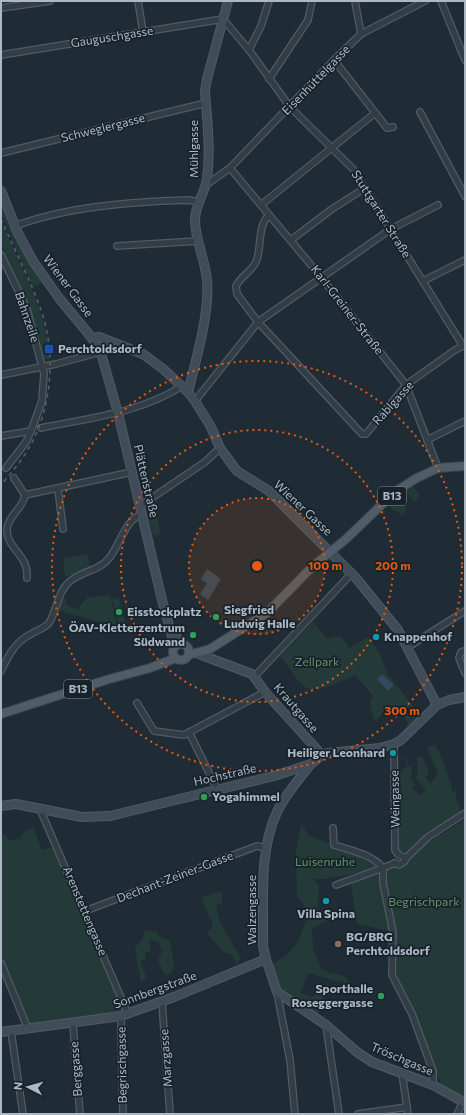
<svg xmlns="http://www.w3.org/2000/svg" width="466" height="1115" viewBox="0 0 466 1115" font-family="Commissioner,sans-serif">
<style>
.green{fill:#243a38}
.water{fill:#324a5d}
.lines{fill:none;stroke-linecap:round;stroke-linejoin:round}
.street-casing{stroke:#505b64;stroke-width:8}
.secondary-casing{stroke:#505b64;stroke-width:10}
.primary-casing{stroke:#3c464f;stroke-width:10}
.street{stroke:#323d46;stroke-width:5.5}
.secondary{stroke:#404d59;stroke-width:8}
.primary{stroke:#505d66;stroke-width:8}
.rail{stroke:#54626d;stroke-width:1.5;stroke-dasharray:4 4;stroke-linecap:butt}
.ring{fill:none;stroke:#e8590c;stroke-width:2;stroke-dasharray:2 4}
.transit-dot{fill:#1a4fb4;stroke:#18222a;stroke-width:1.5}
.leisure-dot{fill:#2e9e5b;stroke:#18222a;stroke-width:1.5}
.culture-dot{fill:#0f9aa8;stroke:#18222a;stroke-width:1.5}
.education-dot{fill:#8d6e63;stroke:#18222a;stroke-width:1.5}
.labels{text-anchor:middle;stroke-width:3.5;stroke-linejoin:round;paint-order:stroke}
.shield{fill:#18222a;stroke:#808b95;stroke-width:1}
.shield-label{font-size:11px;font-weight:bold;fill:#acb8c3}
.street-label{font-size:12px;fill:#acb8c3;stroke:#18222a}
.poi-label{font-size:12px;font-weight:bold;fill:#acb8c3;stroke:#18222a;text-anchor:start}
.park-label{font-size:12px;fill:#649368;stroke:#18222a}
.centre{fill:#e8590c;stroke:#18222a;stroke-width:2}
.ring-label{font-size:12px;text-anchor:middle;font-weight:bold;fill:#e8590c;stroke:#18222a;stroke-width:3.5;stroke-linejoin:round;paint-order:stroke}
</style>
<rect width="100%" height="100%" fill="#1f2c35"/>
<g class="green">
<path d="M1,199L34,269L43,283L33,287L1,214Z"/>
<path d="M1,221C20,266 48,312 49,361L44,359L23,293L8,263L1,242Z"/>
<path d="M413,487L420,494L416,501H413L407,492Z"/>
<path d="M398,497C404,503 408,509 403,516L388,506Z"/>
<path d="M157,518L161,534L153,536L149,520Z"/>
<path d="M88,554L90,568L65,577L63,558Z"/>
<path d="M110,595L117,627L60,611L61,598H66V605L77,609L88,597Z"/>
<path d="M119,597L126,625L119,627L112,599Z"/>
<path d="M313,622L326,638L341,636L350,648L368,637L380,654L387,673L415,709L414,711L420,716L407,729C410,717 398,712 388,706L375,722C372,714 368,705 373,696L355,675C346,679 319,692 309,689C299,685 287,664 280,656Z"/>
<path d="M435,745L440,753L452,788V792H455L456,788V799L462,814L407,855L404,851L399,850L398,776L402,772V769L407,767L404,758L406,757L409,767L412,766L411,779L415,785L412,787L420,796L426,790L416,778L418,768L416,758L422,756L429,773L425,778L431,783L438,774L427,747Z"/>
<path d="M465,820V1100L442,1087L413,1010L394,974L395,932L357,924L351,883L389,869L393,866L398,868L402,867L430,841Z"/>
<path d="M301,824L309,836L374,861L377,869L326,879H313L319,885L317,913L331,919L312,928L313,949L322,970L344,976L352,985L308,973L301,993L312,997L319,992L324,996L318,1015L295,1001L279,987L271,965C295,953 303,936 308,911L297,896L296,852Z"/>
<path d="M33,827L42,850L52,847L123,1011L30,1023L26,1015L1,953V836L6,834L9,841L20,838L23,833Z"/>
<path d="M222,891V905L218,903C212,917 233,943 240,956L238,966L231,954L223,952L207,933L213,926L201,897Z"/>
<path d="M144,930L156,932L159,936L170,941L174,964L171,974L165,975L158,960L162,952L159,942L149,940L151,952H146L145,960L140,961L147,979L141,982L135,948L143,938Z"/>
</g>
<g class="water">
<path d="M207,569L221,579L208,600L200,594L207,583L201,579Z"/>
<path d="M382,674L394,685L388,691L377,679Z"/>
</g>
<g class="lines">
<defs>
<g id="street">
<path d="M138,1L143,32"/>
<path d="M355,1L361,34"/>
<path d="M441,1L465,60"/>
<path d="M1,8L50,1"/>
<path d="M249,50L261,26L269,1"/>
<path d="M1,55L223,19L249,50L290,107L353,169L463,346"/>
<path d="M334,60L387,128L393,127"/>
<path d="M269,79L308,20L312,1"/>
<path d="M420,112L465,196"/>
<path d="M1,153L206,103"/>
<path d="M230,168L321,277L406,385L438,468"/>
<path d="M206,185L230,168L334,60L361,34L425,1"/>
<path d="M261,205L375,113"/>
<path d="M269,215C257,226 262,248 256,262C251,272 241,276 236,286L237,294L258,322L362,434H366L406,385L455,350L465,345"/>
<path d="M15,226C69,206 131,202 188,200L199,202"/>
<path d="M291,240L332,209L365,188"/>
<path d="M117,246L198,241"/>
<path d="M1,255L27,309L44,374L42,401L31,431L26,442L6,468"/>
<path d="M423,281L465,260"/>
<path d="M1,375L56,364L123,346"/>
<path d="M195,401L258,322L391,229L438,205"/>
<path d="M41,428C89,418 140,413 182,386"/>
<path d="M1,436L31,431"/>
<path d="M427,440L465,421"/>
<path d="M14,478L25,495L132,472"/>
<path d="M58,489L63,529"/>
<path d="M25,495C23,509 7,516 7,531C8,550 29,555 27,578"/>
<path d="M140,506L205,462L220,448"/>
<path d="M408,647L465,611"/>
<path d="M465,651L461,652L459,658L465,673"/>
<path d="M1,671C8,656 15,642 31,634C37,630 44,629 49,623C57,611 57,593 69,582C81,571 100,571 110,557C120,544 126,519 142,514"/>
<path d="M255,676L352,573"/>
<path d="M137,703L154,731L184,735L265,692"/>
<path d="M189,732L217,789"/>
<path d="M394,744L395,850L398,854"/>
<path d="M40,809L128,1014"/>
<path d="M333,828L334,845C350,850 372,854 383,868L336,885"/>
<path d="M405,859L428,837L465,813"/>
<path d="M395,863L383,868V883L393,932L392,975L412,1014L433,1071V1085"/>
<path d="M395,863L399,865L405,861L404,857L398,854"/>
<path d="M85,911L257,846L266,848"/>
<path d="M1,963L28,1029"/>
<path d="M277,992L290,1060L295,1114"/>
<path d="M162,1002L170,1114"/>
<path d="M121,1016L123,1114"/>
<path d="M73,1024L80,1114"/>
<path d="M326,1025L339,1114"/>
<path d="M11,1031L23,1114"/>
<path d="M402,1073L408,1114"/>
<path d="M358,1114L407,1107"/>
<path d="M457,1114L463,1102"/>
</g>
<g id="secondary">
<path d="M1,191L18,233L33,261L59,298L92,338L102,357L118,413L162,600L175,647"/>
<path d="M92,338L99,337L143,354L162,368L187,391L195,401L211,427L220,448L237,471L269,491L356,578L398,630L437,705"/>
<path d="M187,391L189,388C197,357 210,310 207,280C205,259 195,240 195,220C195,205 205,193 207,179C211,150 207,120 205,91L207,79L228,1"/>
<path d="M173,632L182,644"/>
<path d="M196,653L252,674L265,692L322,755"/>
<path d="M437,705L449,700L465,697"/>
<path d="M311,764C299,779 285,795 277,812C258,853 264,902 263,946L266,959L277,992L326,1025L357,1052L372,1062L433,1085L465,1103"/>
<path d="M1,806L16,804L82,817L110,816L274,776L311,764L322,755L328,753L380,748L394,744L401,740L437,705"/>
<path d="M1,1032L121,1016L174,997L266,959"/>
</g>
<g id="primary">
<circle cx="181" cy="652" r="8"/>
<path d="M188,655L210,649L267,613L312,567L346,539L395,492L415,479L438,468L465,466"/>
<path d="M1,714L106,680L150,668L176,658"/>
</g>
</defs>
<use href="#street" class="street-casing"/>
<use href="#secondary" class="secondary-casing"/>
<use href="#primary" class="primary-casing"/>
<use href="#street" class="street"/>
<use href="#secondary" class="secondary"/>
<use href="#primary" class="primary"/>
<path class="rail" d="M1,219C15,251 32,283 43,316C56,359 51,413 27,451C20,463 10,474 1,485"/>
</g>
<circle cx="257" cy="566" r="68" fill="#e8590c" fill-opacity=".12"/>
<g class="ring">
<circle cx="257" cy="566" r="68"/>
<circle cx="257" cy="566" r="136"/>
<circle cx="257" cy="566" r="205"/>
</g>
<rect class="transit-dot" x="44" y="344" width="10" height="10" rx="2"/>
<g class="leisure-dot">
<circle cx="119" cy="612" r="4"/>
<circle cx="216" cy="617" r="4"/>
<circle cx="193" cy="635" r="4"/>
<circle cx="204" cy="797" r="4"/>
<circle cx="381" cy="996" r="4"/>
</g>
<g class="culture-dot">
<circle cx="376" cy="637" r="4"/>
<circle cx="393" cy="753" r="4"/>
<circle cx="326" cy="901" r="4"/>
</g>
<circle class="education-dot" cx="338" cy="944" r="4"/>
<g class="labels">
<g class="shield">
<rect x="378" y="487" width="28" height="18" rx="3"/>
<rect x="64" y="680" width="28" height="18" rx="3"/>
</g>
<g class="shield-label">
<text x="392" y="500">B13</text>
<text x="78" y="693">B13</text>
</g>
<g class="street-label">
<text transform="translate(112 37) rotate(-9)" y="4">Gauguschgasse</text>
<text transform="translate(316 80) rotate(-46)" y="4">Eisenhüttelgasse</text>
<text transform="translate(103 128) rotate(-14)" y="4">Schweglergasse</text>
<text transform="translate(194 149) rotate(-90)" y="4">Mühlgasse</text>
<text transform="translate(381 214) rotate(58)" y="4">Stuttgarter Straße</text>
<text transform="translate(68 286) rotate(53)" y="4">Wiener Gasse</text>
<text transform="translate(347 310) rotate(52)" y="4">Karl-Greiner-Straße</text>
<text transform="translate(27 317) rotate(71)" y="4">Bahnzeile</text>
<text transform="translate(393 403) rotate(-48)" y="4">Rablgasse</text>
<text transform="translate(146 481) rotate(77)" y="4">Plättenstraße</text>
<text transform="translate(303 508) rotate(43)" y="4">Wiener Gasse</text>
<text transform="translate(296 708) rotate(49)" y="4">Krautgasse</text>
<text transform="translate(225 775) rotate(-13)" y="4">Hochstraße</text>
<text transform="translate(395 799) rotate(-91)" y="4">Weingasse</text>
<text transform="translate(175 877) rotate(-21)" y="4">Dechant-Zeiner-Gasse</text>
<text transform="translate(252 910) rotate(-90)" y="4">Walzengasse</text>
<text transform="translate(85 911) rotate(67)" y="4">Arenstettengasse</text>
<text transform="translate(155 990) rotate(-20)" y="4">Sonnbergstraße</text>
<text transform="translate(166 1058) rotate(-94)" y="4">Marzgasse</text>
<text transform="translate(402 1059) rotate(23)" y="4">Tröschgasse</text>
<text transform="translate(122 1065) rotate(-91)" y="4">Begrischgasse</text>
<text transform="translate(76 1069) rotate(-94)" y="4">Berggasse</text>
</g>
<g class="poi-label">
<text x="58" y="353">Perchtoldsdorf</text>
<text x="224" y="614">Siegfried<tspan x="224" dy="14">Ludwig Halle</tspan></text>
<text x="127" y="616">Eisstockplatz</text>
<text x="185" y="632" text-anchor="end">ÖAV-Kletterzentrum<tspan x="185" dy="14">Südwand</tspan></text>
<text x="384" y="641">Knappenhof</text>
<text x="385" y="757" text-anchor="end">Heiliger Leonhard</text>
<text x="212" y="801">Yogahimmel</text>
<text x="326" y="918" text-anchor="middle">Villa Spina</text>
<text x="346" y="941">BG/BRG<tspan x="346" dy="14">Perchtoldsdorf</tspan></text>
<text x="373" y="993" text-anchor="end">Sporthalle<tspan x="373" dy="14">Roseggergasse</tspan></text>
</g>
<g class="park-label">
<text x="317" y="666">Zellpark</text>
<text x="325" y="866">Luisenruhe</text>
<text x="424" y="906">Begrischpark</text>
</g>
</g>
<circle cx="257" cy="566" r="6" class="centre"/>
<g class="ring-label">
<text x="325" y="570">100 m</text>
<text x="393" y="570">200 m</text>
<text x="402" y="715">300 m</text>
</g>
<rect width="466" height="1115" fill="none" stroke="#acb8c3" stroke-width="4"/>
<g transform="translate(28 1087) rotate(276)" stroke="#18222a" stroke-width="3" paint-order="stroke">
<path d="M0-3L7 15L0 10L-7 15Z" fill="#acb8c3"/>
<text y="-6" font-size="11" font-weight="bold" text-anchor="middle" fill="#acb8c3">N</text>
</g>
</svg>
